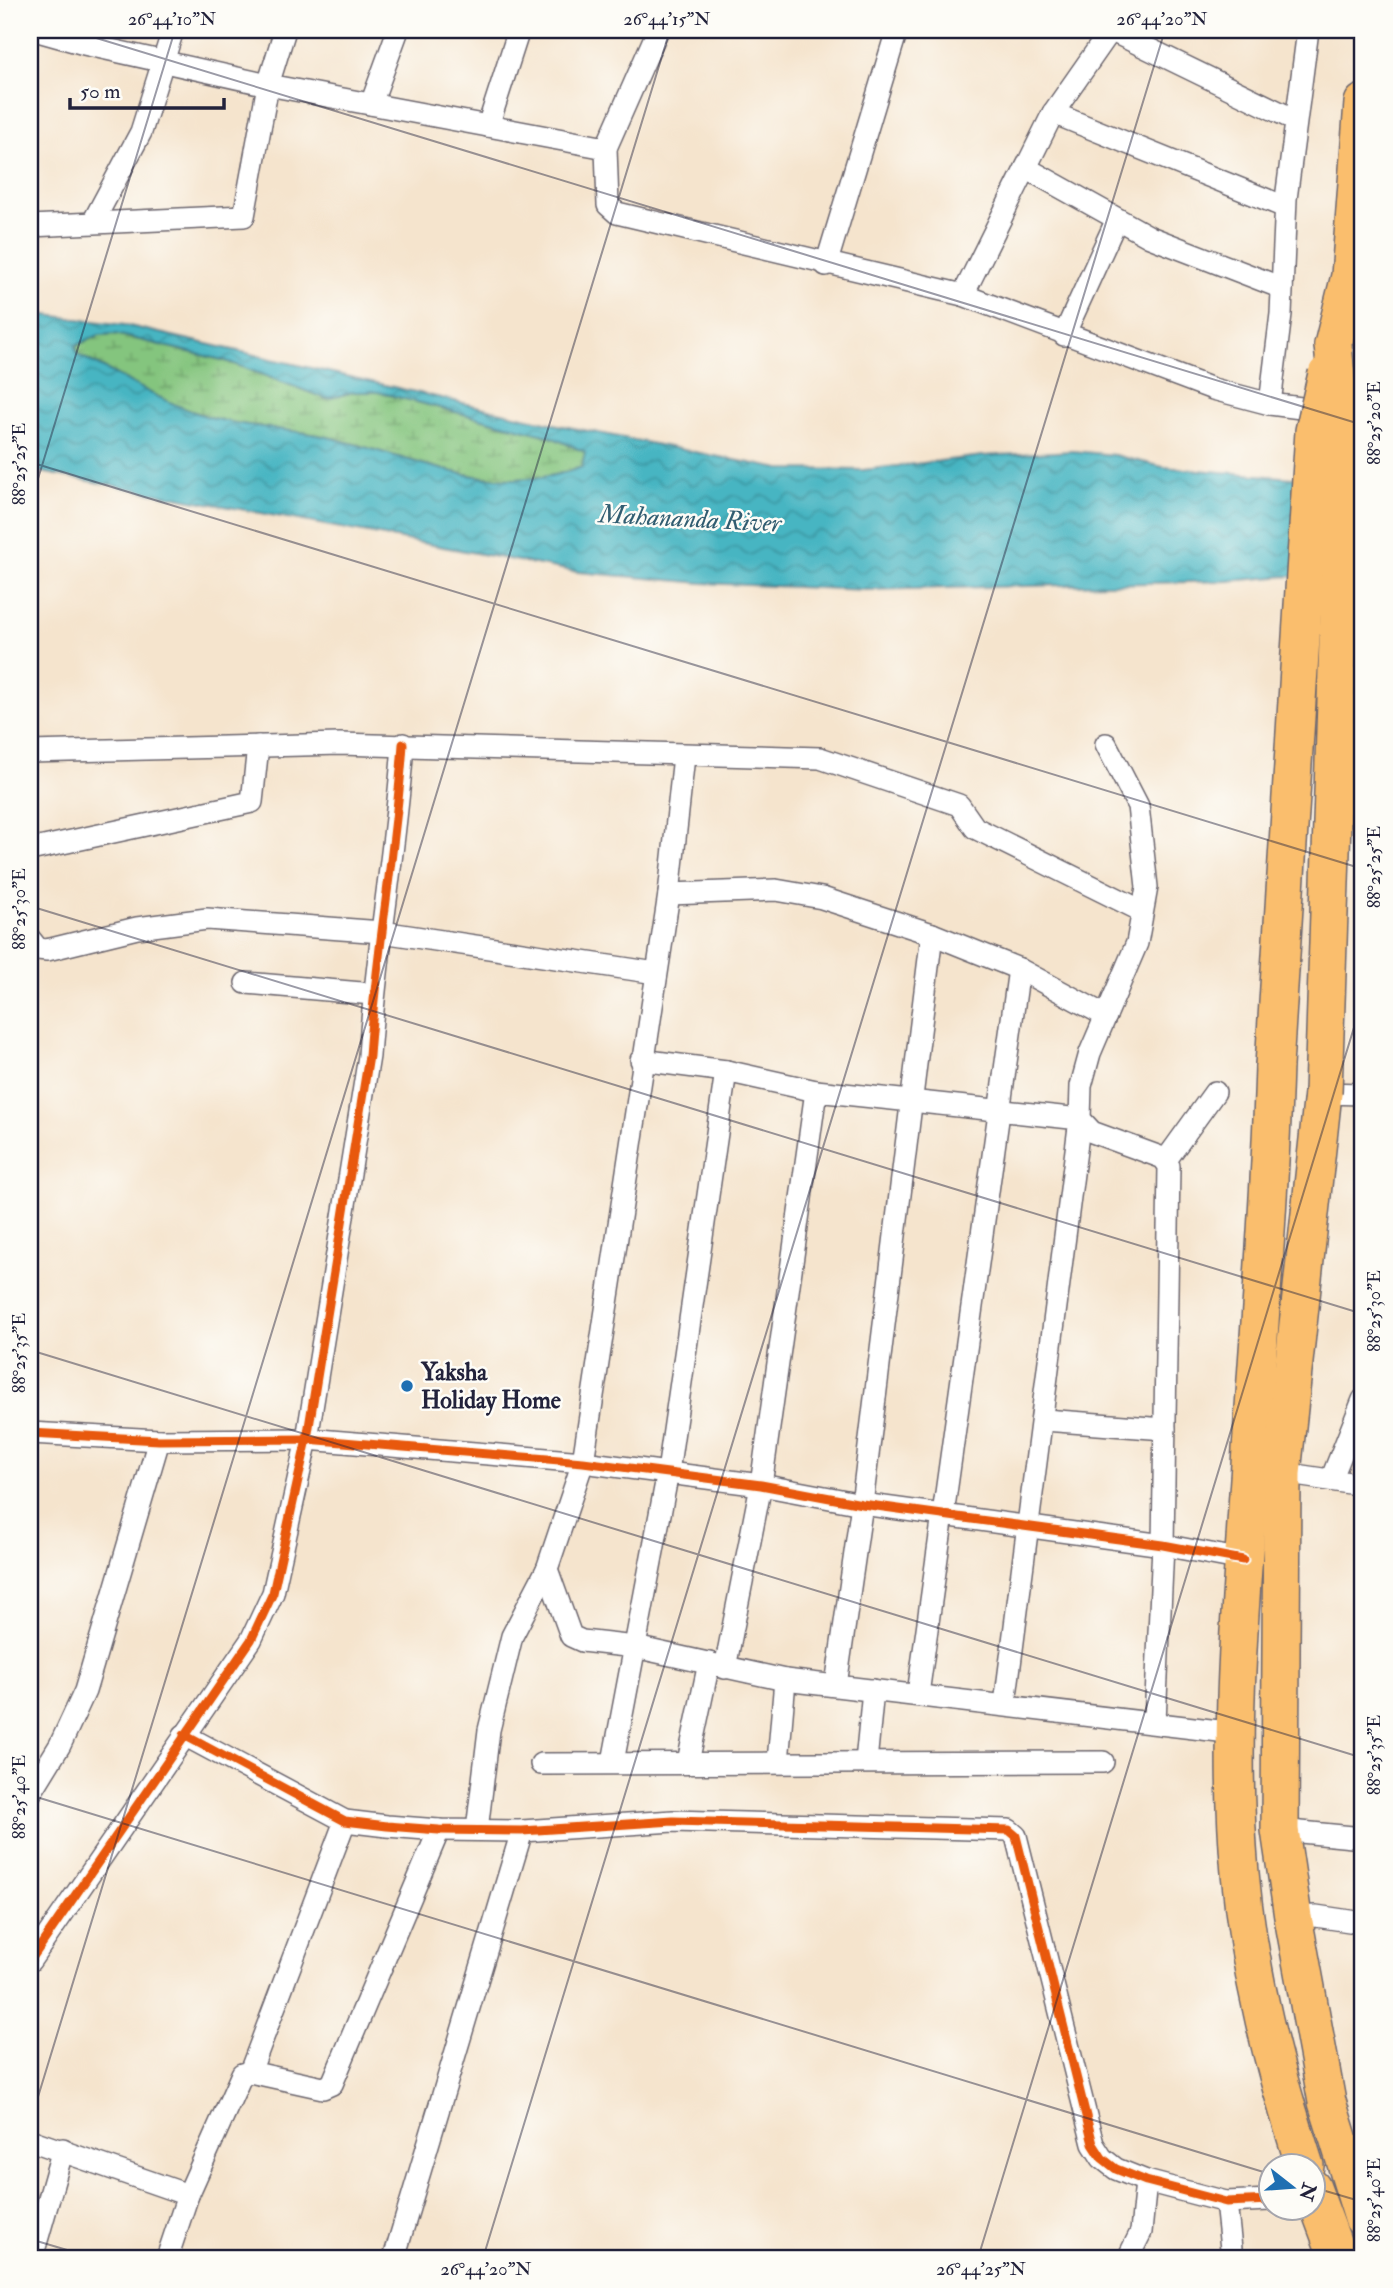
<svg xmlns="http://www.w3.org/2000/svg" width="1393" height="2288" viewBox="0 0 1393 2288" font-family="'IM FELL Double Pica',serif">
<style>
.wetland{fill:url(#wetland-marsh);stroke:#53745c;stroke-width:2}
.water{fill:url(#water-waves);stroke:#346c7e;stroke-width:2;fill-rule:evenodd}
.lines{fill:none;stroke-linecap:round;stroke-linejoin:round}
.street-casing{stroke:#6c666e;stroke-width:24}
.highway-casing{stroke:#6c666e;stroke-width:40}
.street{stroke:#fff;stroke-width:21}
.highway{stroke:#fabe6d;stroke-width:37}
.highway-bridge-casing{stroke:#6c666e;stroke-width:40;stroke-linecap:butt}
.highway-bridge{stroke:#fabe6d;stroke-width:37}
.cycleway-casing{stroke:#fdfcf7;stroke-width:13}
.cycleway{stroke:#e8590c;stroke-width:9}
.ticks{fill:none;stroke:#22223b;stroke-width:2;stroke-opacity:0.45}
.poi-dot{fill:#1f6fb2;stroke:#fdfcf7;stroke-width:2.5}
.labels{text-anchor:middle;stroke-width:5;stroke-linejoin:round;paint-order:stroke}
.poi-label{font-size:24px;font-weight:bold;fill:#22223b;stroke:#fdfcf7;text-anchor:start}
.water-label{font-size:26px;font-style:italic;fill:#315d71;stroke:#fdfcf7}
.neatline{fill:none;stroke:#22223b;stroke-width:2.5}
.ticks-label{font-size:18px;text-anchor:middle;fill:#22223b}
</style>
<defs>
<pattern id="wetland-marsh" width="20" height="14" patternUnits="userSpaceOnUse" patternTransform="scale(1.75)"><rect width="20" height="14" fill="#84c57e"/><path d="M1 5h8M5 5V1M11 12h8M15 12V8" fill="none" stroke="#6ca068"/></pattern>
<pattern id="water-waves" width="16" height="10" patternUnits="userSpaceOnUse" patternTransform="scale(1.75)"><rect width="16" height="10" fill="#47b5c2"/><path d="M0 5q4-4 8 0t8 0" fill="none" stroke="#3b939f"/></pattern>
</defs>
<rect width="100%" height="100%" fill="#fdfcf7"/>
<filter id="ink" filterUnits="userSpaceOnUse"><feTurbulence type="fractalNoise" baseFrequency=".0143" numOctaves="2"/><feDisplacementMap in="SourceGraphic" scale="14" xChannelSelector="R" yChannelSelector="G"/><feConvolveMatrix kernelMatrix="1 2 1 2 8 2 1 2 1" color-interpolation-filters="sRGB"/></filter>
<filter id="wash" filterUnits="userSpaceOnUse"><feTurbulence type="fractalNoise" baseFrequency=".00686" numOctaves="4" result="noise"/><feDisplacementMap in="SourceGraphic" scale="28" xChannelSelector="R" yChannelSelector="G"/><feGaussianBlur stdDeviation="1.57" result="paint"/><feColorMatrix in="noise" values="0 0 0 0 0 0 0 0 0 0 0 0 0 0 0 0 0 1.4 0 .05"/><feComposite in="paint" operator="in"/></filter>
<g filter="url(#wash)">
<rect width="100%" height="100%" fill="#f5e4cd"/>
<path class="wetland" d="M116,334L226,361L327,399L353,392H378L549,436L586,452L582,467C495,501 408,455 323,436C280,427 238,428 197,413C155,399 118,374 78,355L75,346L99,335Z"/>
<path class="water" d="M30,313L125,325L558,425L780,469L863,470L983,456L1073,451L1114,455L1163,467L1292,478L1360,467L1363,469V581L1287,576L1227,581L866,590L702,583L578,572L30,470ZM115,334L226,361L327,399L353,392H378L549,436L585,452L582,467C494,501 408,455 323,436C280,427 239,428 197,413C155,399 118,374 78,355L75,346L99,335Z"/>
</g>
<g filter="url(#ink)">
<g class="lines">
<defs>
<g id="street">
<path d="M34,30L84,44L268,85L606,148"/>
<path d="M658,30L606,148L608,205L617,213L963,295L1213,389L1270,404L1363,416"/>
<path d="M1110,30L1295,120"/>
<path d="M371,104L398,30"/>
<path d="M1053,113L1285,207"/>
<path d="M488,126L519,30"/>
<path d="M1026,168L1150,237L1282,288"/>
<path d="M93,222L141,132L173,30"/>
<path d="M30,226L244,216L268,85L285,30"/>
<path d="M826,265L897,30"/>
<path d="M963,295L1053,113L1111,30"/>
<path d="M1064,335L1117,219"/>
<path d="M1270,404L1281,314L1286,199L1308,30"/>
<path d="M1106,744L1138,806L1147,887L1137,943L1090,1053L1081,1086L1080,1119L1092,1132L1163,1158L1169,1166L1163,1545L1155,1721"/>
<path d="M30,752L340,744L820,758L959,805L975,828L1142,911"/>
<path d="M30,850L252,802L258,746"/>
<path d="M669,894L776,890L822,898L932,934L1019,969L1106,1016"/>
<path d="M30,939L38,949L47,950L137,928L207,919L382,932L656,973"/>
<path d="M246,983L373,994"/>
<path d="M641,1060L726,1071L816,1091L1080,1119L1005,1704"/>
<path d="M1323,1093L1363,1094"/>
<path d="M1166,1160L1215,1092"/>
<path d="M1044,1420L1165,1429"/>
<path d="M30,1433L159,1440L307,1439L583,1462L761,1485L862,1504L1163,1545L1243,1560"/>
<path d="M1282,1473L1363,1485"/>
<path d="M1331,1480L1363,1400"/>
<path d="M547,1569L571,1636L582,1641L635,1647L785,1680L1236,1733"/>
<path d="M725,1668L761,1485L816,1091"/>
<path d="M836,1685L862,1504L932,934"/>
<path d="M918,1694L1019,969"/>
<path d="M184,1735L345,1821L387,1826L439,1830L522,1831L673,1821L1009,1830L1016,1836L1093,2144L1102,2158L1116,2169L1146,2181L1226,2202L1270,2200"/>
<path d="M613,1762L668,1472L726,1071"/>
<path d="M688,1762L709,1663"/>
<path d="M778,1762L785,1680"/>
<path d="M866,1762L873,1690"/>
<path d="M541,1764L1103,1762"/>
<path d="M30,1794L60,1745L85,1691L159,1440"/>
<path d="M477,1830L489,1730L512,1636L547,1569L583,1462L669,894L684,756"/>
<path d="M1280,1830L1363,1838"/>
<path d="M1293,1917L1316,1916L1363,1923"/>
<path d="M30,1961L251,1640L273,1593L307,1439L369,1056C376,952 396,849 403,744"/>
<path d="M250,2072L345,1821"/>
<path d="M30,2140L188,2195"/>
<path d="M1226,2202L1232,2258"/>
<path d="M32,2258L63,2149"/>
<path d="M167,2258L188,2195L242,2074L250,2072L323,2088L332,2084L439,1830"/>
<path d="M394,2258L522,1831"/>
<path d="M1128,2258L1141,2232L1146,2181"/>
</g>
<g id="highway">
<path d="M1333,345L1350,276L1363,103"/>
<path d="M1274,1066C1269,1224 1255,1381 1245,1539C1237,1649 1230,1762 1240,1873C1249,1973 1274,2070 1305,2166"/>
<path d="M1323,1093L1282,1473L1280,1830L1293,1917L1327,2102L1363,2218"/>
<path d="M1312,2188L1338,2258"/>
</g>
</defs>
<use href="#street" class="street-casing"/>
<use href="#highway" class="highway-casing"/>
<use href="#street" class="street"/>
<use href="#highway" class="highway"/>
<defs>
<g id="highway-bridge">
<path d="M1274,1066L1314,431L1327,374"/>
<path d="M1323,1093L1344,461L1333,345"/>
</g>
</defs>
<use href="#highway-bridge" class="highway-bridge-casing"/>
<use href="#highway-bridge" class="highway-bridge"/>
<defs>
<g id="cycleway">
<path d="M30,1433L159,1440L307,1439L583,1462L761,1485L862,1504L1163,1545L1243,1560"/>
<path d="M184,1735L345,1821L387,1826L439,1830L522,1831L673,1821L1009,1830L1016,1836L1093,2144L1102,2158L1116,2169L1146,2181L1226,2202L1270,2200"/>
<path d="M30,1961L251,1640L273,1593L307,1439L369,1056C376,952 396,849 403,744"/>
</g>
</defs>
<use href="#cycleway" class="cycleway-casing"/>
<use href="#cycleway" class="cycleway"/>
</g>
</g>
<path class="ticks" d="M70,30L1363,425M30,462L1363,869M30,505L175,30M30,906L1363,1314M30,1350L1363,1758M30,1795L1270,2174M30,2123L670,30M1312,2187L1363,2202M30,2239L94,2258M483,2258L1165,30M978,2258L1363,998"/>
<circle class="poi-dot" cx="407" cy="1386" r="7"/>
<g class="labels">
<g class="poi-label">
<text x="421" y="1380">Yaksha<tspan x="421" dy="28">Holiday Home</tspan></text>
</g>
<g class="water-label">
<text transform="translate(690 518) rotate(3)" y="9">Mahananda River</text>
</g>
</g>
<rect width="1393" height="2288" fill="none" stroke="#fdfcf7" stroke-width="77"/>
<g transform="translate(1292 2187) rotate(107)"><circle r="33" fill="#fdfcf7" stroke="#a5a5ac" stroke-width="2"/>
<path d="M0-5L12 26L0 18L-12 26Z" fill="#1f6fb2"/>
<text y="-10" font-size="19" font-weight="bold" text-anchor="middle" fill="#22223b">N</text>
</g>
<path d="M70 98v10h154v-10" fill="none" stroke="#22223b" stroke-width="3.5"/>
<text x="80" y="98" font-size="21" fill="#22223b" stroke="#fdfcf7" stroke-width="5" paint-order="stroke">50 m</text>
<rect x="38" y="38" width="1316" height="2212" class="neatline"/>
<g class="ticks-label">
<text x="172" y="25">26°44'10"N</text>
<text x="667" y="25">26°44'15"N</text>
<text x="1162" y="25">26°44'20"N</text>
<text transform="translate(1374 423) rotate(-90)" y="6">88°25'20"E</text>
<text transform="translate(19 464) rotate(-90)" y="6">88°25'25"E</text>
<text transform="translate(1374 867) rotate(-90)" y="6">88°25'25"E</text>
<text transform="translate(19 909) rotate(-90)" y="6">88°25'30"E</text>
<text transform="translate(1374 1311) rotate(-90)" y="6">88°25'30"E</text>
<text transform="translate(19 1353) rotate(-90)" y="6">88°25'35"E</text>
<text transform="translate(1374 1755) rotate(-90)" y="6">88°25'35"E</text>
<text transform="translate(19 1797) rotate(-90)" y="6">88°25'40"E</text>
<text transform="translate(1374 2200) rotate(-90)" y="6">88°25'40"E</text>
<text x="486" y="2275">26°44'20"N</text>
<text x="981" y="2275">26°44'25"N</text>
</g>
</svg>
